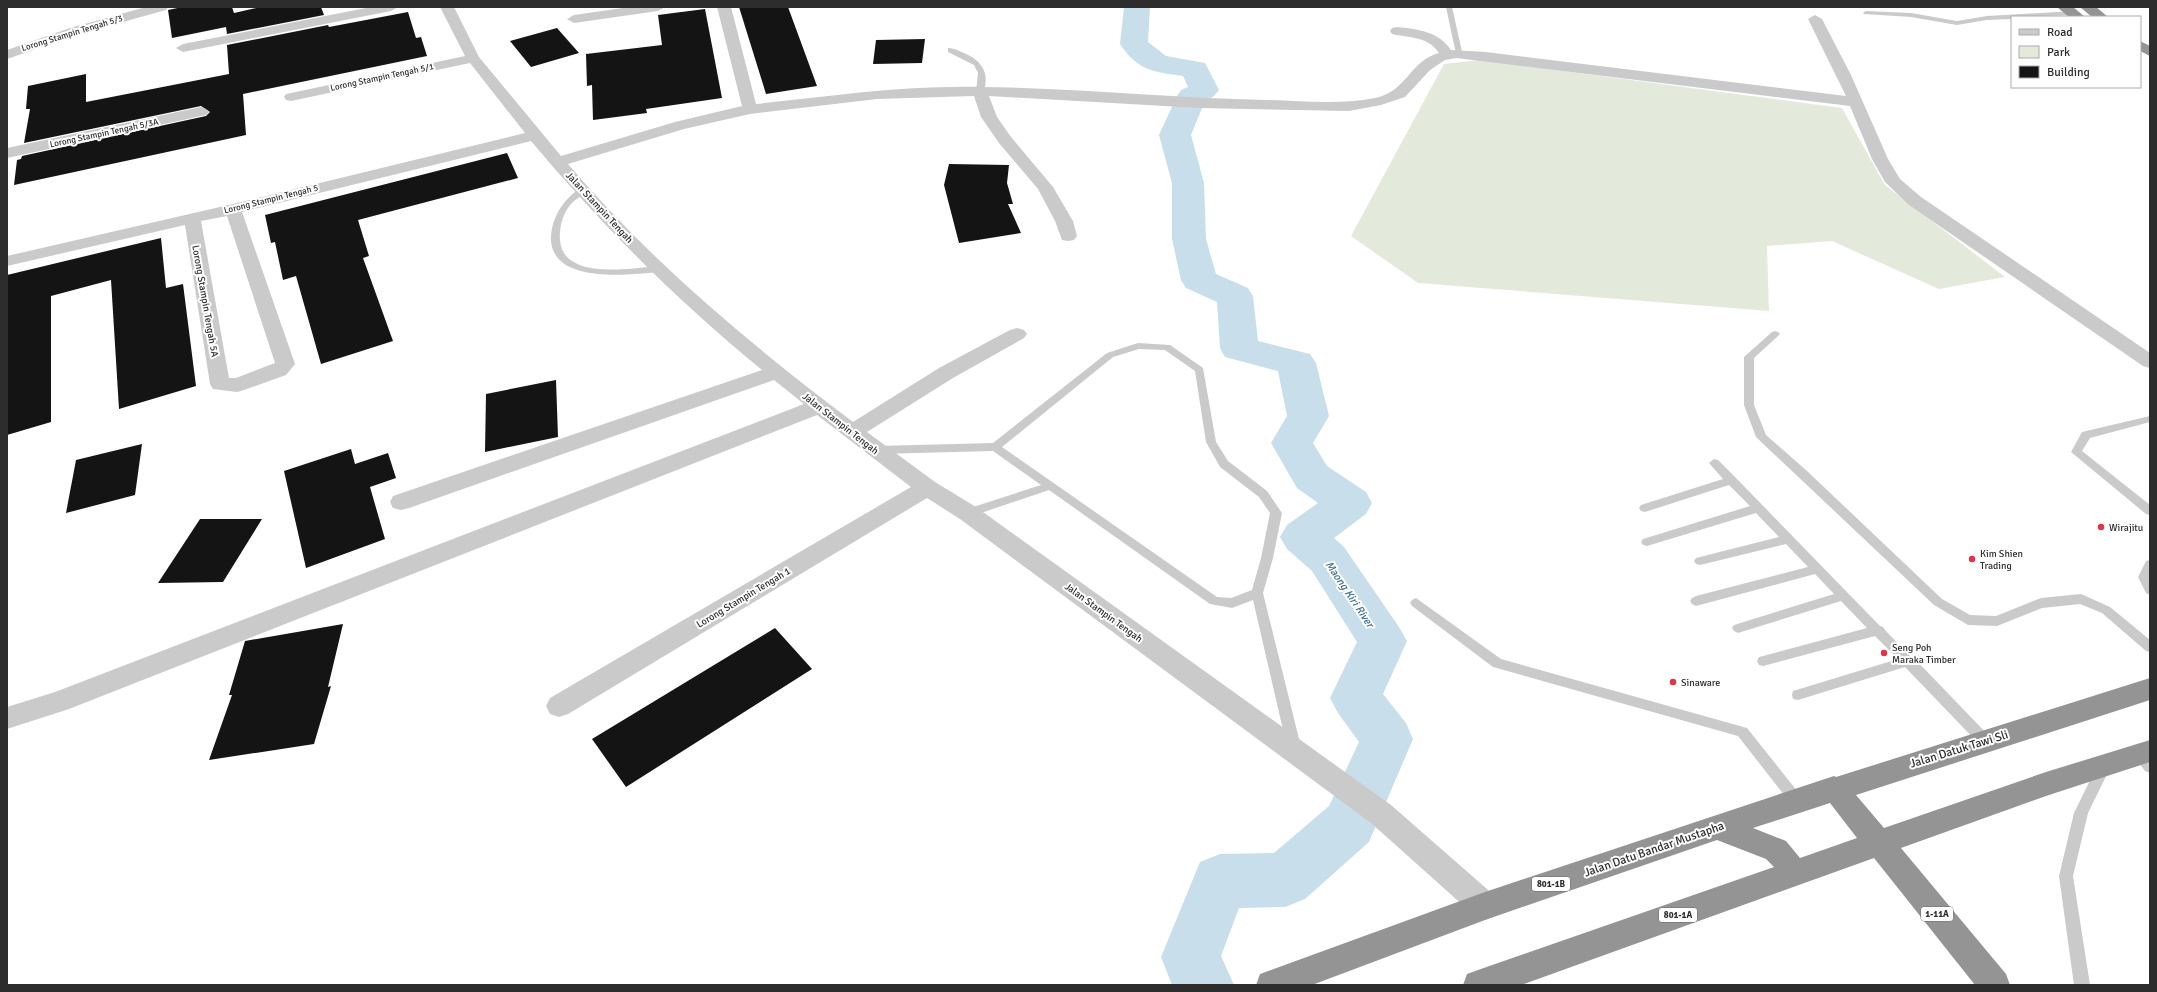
<svg xmlns="http://www.w3.org/2000/svg" width="2157" height="992" viewBox="0 0 2157 992" font-family="Signika,sans-serif">
<style>
.green{fill:#e4eadb}
.lines{fill:none;stroke-linecap:round;stroke-linejoin:round}
.river{fill:#c8deea;fill-rule:evenodd}
.building{fill:#141414}
.lane{fill:#cacaca;fill-rule:evenodd}
.street{fill:#cacaca;fill-rule:evenodd}
.highway{fill:#949494;fill-rule:evenodd}
.poi-dot{fill:#de3549;stroke:#fff;stroke-width:1.5}
.labels{text-anchor:middle;stroke-width:4;stroke-linejoin:round;paint-order:stroke}
.far-street-label{font-size:9px;fill:#2d2d2d;stroke:#fff}
.shield{fill:#fff;stroke:#6c6c6c;stroke-width:1}
.shield-label{font-size:9px;font-weight:bold;fill:#2d2d2d}
.street-label{font-size:10px;fill:#2d2d2d;stroke:#fff}
.poi-label{font-size:10px;fill:#2d2d2d;stroke:#fff;text-anchor:start}
.water-label{font-size:11px;font-style:italic;fill:#3f718c;stroke:#fff}
.near-street-label{font-size:12px;fill:#2d2d2d;stroke:#fff}
</style>
<rect width="100%" height="100%" fill="#fff"/>
<path class="green" d="M1480,60L1842,108L1885,185L2005,277L1939,289L1832,241L1767,246L1769,311L1418,283L1351,236L1444,64Z"/>
<g class="lines">
<path class="river" d="M1124,7H1150L1148,42L1166,56L1205,63L1219,90L1214,96L1205,101L1191,135L1204,183L1206,239L1216,274L1248,288L1253,296L1258,341L1310,354L1316,363L1329,416L1313,443L1327,466L1366,492L1372,503L1366,514L1334,538L1344,547L1399,627L1407,641L1383,694L1406,723L1413,739L1369,842L1305,899L1285,907L1239,908L1221,956L1234,985H1172L1161,957L1200,862L1220,854L1274,853L1329,806L1359,742L1338,713L1330,698L1357,642L1312,571L1287,549L1280,537L1287,525L1318,503L1297,488L1271,443L1287,416L1278,371L1225,357L1220,348L1217,302L1186,288L1181,280L1172,239V183L1159,135L1177,96L1181,90L1188,87L1183,76C1154,72 1138,71 1120,44Z"/>
</g>
<g class="building">
<path d="M182,7H232L234,13L261,7H321L324,15L227,34L226,27L172,38L168,10Z"/>
<path d="M739,7H788L817,86L766,94Z"/>
<path d="M705,9L722,98L646,109L647,113L593,120L592,85L587,86L586,54L662,45L658,15Z"/>
<path d="M408,12L416,38L421,37L427,56L243,94L246,135L14,185L17,160L21,159L22,156L206,116L210,112L201,106L24,143L30,109H26L28,86L86,74V102L229,74L227,45L328,25L329,27Z"/>
<path d="M557,28L579,53L531,67L510,41Z"/>
<path d="M925,39L922,63L873,64L876,40Z"/>
<path d="M507,153L518,178L358,220L369,256L363,258L393,341L321,364L296,276L283,280L275,242L271,243L265,215Z"/>
<path d="M949,164L1009,165L1007,183L1013,204H1008L1021,233L959,243L944,185Z"/>
<path d="M161,238L166,288L183,284L196,386L119,409L111,280L51,296V422L7,435V275Z"/>
<path d="M556,380L558,437L485,452L486,394Z"/>
<path d="M142,444L135,495L66,513L76,460Z"/>
<path d="M351,449L355,464L388,453L396,478L370,487L385,539L306,568L284,471Z"/>
<path d="M200,519H262L223,582L158,583Z"/>
<path d="M343,624L328,687L331,686L314,744L209,760L232,695H229L245,641Z"/>
<path d="M775,628L812,669L626,787L592,739Z"/>
</g>
<g class="lines">
<g class="lane">
<path d="M1446,7H1452L1463,56L1456,54Z"/>
<path d="M1866,11L1911,13L1957,21L1987,16L2073,11L2076,13L2073,15L2012,17V19L1987,20L1957,25L1911,17L1864,14L1863,13Z"/>
<path d="M948,48C954,48 959,51 964,53C981,60 991,73 983,93L976,91L978,73L974,65L948,52Z"/>
<path d="M579,189H582L586,191C581,197 573,200 568,208C562,216 559,230 560,240C563,281 632,268 659,266L664,269L662,271C654,273 644,273 635,274C603,276 542,277 552,228C556,211 565,199 579,189Z"/>
<path d="M1775,331L1778,332L1780,334L1778,336L1754,358V405L1766,435L1807,471L1942,599L1970,615L1996,616L2041,598L2081,594L2110,607L2150,640V652L2146,651L2102,613L2080,604L2042,608L1997,626L1968,625L1934,605L1756,437L1744,405V357L1772,332Z"/>
<path d="M1138,343L1170,345L1203,368L1216,442L1228,461L1267,491L1282,513L1273,558L1263,593L1301,747L1299,751L1294,753L1289,751L1287,747L1253,600L1232,608L1210,604L1049,490L972,516H964L962,513L964,510L1041,485L993,451L877,454L872,450L877,446L993,443L1107,353ZM1139,349L1165,350L1195,371L1206,442L1220,467L1259,497L1270,513L1261,558L1252,590L1231,598L1217,597L1002,447L1113,357Z"/>
<path d="M2150,416V422L2090,438L2082,451L2150,505V515L2146,514L2071,452L2082,432Z"/>
<path d="M1714,459L1718,460L1735,477L1880,626L1883,627L1885,630L1910,656L1913,657L1990,737L1992,741L1990,745L1985,747L1980,745L1905,667L1798,700L1793,699L1792,695L1793,691L1898,659L1875,636L1763,666L1759,665L1757,661L1759,657L1763,656L1867,628L1841,601L1738,633L1734,631L1732,628L1734,625L1834,594L1815,574L1696,606L1692,604L1690,601L1692,598L1696,596L1808,567L1786,544L1700,565L1696,564L1694,561L1696,558L1779,537L1756,513L1647,546L1643,545L1641,542L1643,539L1750,506L1729,485L1645,512L1641,511L1639,508L1641,505L1723,479L1709,463Z"/>
<path d="M2150,560V595L2146,593L2138,577L2146,561Z"/>
<path d="M1416,598L1501,659L1747,728L1802,797L1804,801L1802,805L1797,807L1792,805L1738,736L1493,667L1412,606L1410,603L1412,600Z"/>
<path d="M2139,748L2144,750L2150,757V773L2145,771L2132,754L2134,750Z"/>
<path d="M2104,760L2109,762L2111,766L2088,813L2073,876L2090,985H2074L2059,876L2074,813L2099,762Z"/>
</g>
<g class="street">
<path d="M146,7H168L166,10L80,34L7,59V50L70,28Z"/>
<path d="M371,7H398L391,11L183,52L176,48L183,44Z"/>
<path d="M440,7H454L479,57L561,156L675,122L742,106L717,7H731L756,104C831,96 906,85 981,87C1076,88 1171,98 1266,100C1302,101 1339,105 1375,98C1408,91 1409,61 1439,53C1428,36 1409,38 1392,34L1390,31L1392,28L1397,27C1418,29 1439,32 1451,50L1486,52L1846,96L1808,19L1815,15L1822,19L1851,75L1888,159L1900,179L1921,197L2150,353V368L2143,366L1909,205L1885,182L1872,159L1850,106L1456,58L1445,60L1430,70L1405,97L1381,105L1349,111L1200,108L989,96L997,117L1011,137L1053,187L1073,221L1077,236L1074,240L1068,241L1062,240L1055,221L1038,189L999,143L981,117L974,96L877,99L750,114L684,129L568,164C651,262 751,345 853,422L939,368L1010,330L1017,328L1024,330L1027,334L1024,338L953,378L867,432L935,482L976,507L1391,805L1495,896L1500,906L1495,916L1485,920L1475,916L1371,823L960,519L927,498L568,714L559,717L550,714L546,706L550,698L911,487L817,415L69,709L7,729V707L55,692L804,404L774,380L409,508L401,510L393,508L390,502L393,496L762,370C678,301 601,225 531,141L242,212L295,364L286,375L244,390L237,392L213,389L210,384L185,225L7,266V256L233,204L525,133L470,63L291,101L286,100L284,97L286,94L291,93L465,56ZM227,216L275,363L236,378H229L201,221Z"/>
<path d="M630,7H665L658,11L574,23L567,19L574,15Z"/>
<path d="M201,107L206,109L209,112L206,115L7,158V148Z"/>
</g>
<g class="highway">
<path d="M2057,7H2073L2085,17H2069Z"/>
<path d="M2080,7H2096L2108,17H2092Z"/>
<path d="M2140,41L2150,46V56L2140,51Z"/>
<path d="M2150,678V700L1856,795L1884,828L2046,772L2150,740V762L2046,796L1901,848L2006,974L2010,985H1975L1874,858L1521,985H1463L1467,974L1478,970L1774,867L1766,859L1717,840L1485,920L1312,985H1256L1260,974L1271,970L1485,892L1834,776L1836,777ZM1830,803L1857,838L1800,858L1786,841L1753,828Z"/>
</g>
</g>
<g class="poi-dot">
<circle cx="2101" cy="527" r="4"/>
<circle cx="1972" cy="559" r="4"/>
<circle cx="1884" cy="653" r="4"/>
<circle cx="1673" cy="682" r="4"/>
</g>
<g class="labels">
<g class="far-street-label">
<text transform="translate(72 33) rotate(-17)" y="3">Lorong Stampin Tengah 5/3</text>
<text transform="translate(382 77) rotate(-12)" y="3">Lorong Stampin Tengah 5/1</text>
<text transform="translate(104 133) rotate(-12)" y="3">Lorong Stampin Tengah 5/3A</text>
<text transform="translate(271 199) rotate(-14)" y="3">Lorong Stampin Tengah 5</text>
</g>
<g class="shield">
<rect x="1532" y="877" width="38" height="14" rx="3"/>
<rect x="1921" y="907" width="32" height="14" rx="3"/>
<rect x="1659" y="908" width="38" height="14" rx="3"/>
</g>
<g class="shield-label">
<text x="1551" y="887">801-1B</text>
<text x="1937" y="917">1-11A</text>
<text x="1678" y="918">801-1A</text>
</g>
<g class="street-label">
<text transform="translate(600 207) rotate(47)" y="4">Jalan Stampin Tengah</text>
<text transform="translate(206 301) rotate(80)" y="4">Lorong Stampin Tengah 5A</text>
<text transform="translate(841 423) rotate(38)" y="4">Jalan Stampin Tengah</text>
<text transform="translate(743 597) rotate(-31)" y="4">Lorong Stampin Tengah 1</text>
<text transform="translate(1104 612) rotate(36)" y="4">Jalan Stampin Tengah</text>
</g>
<g class="poi-label">
<text x="2109" y="531">Wirajitu</text>
<text x="1980" y="557">Kim Shien<tspan x="1980" dy="12">Trading</tspan></text>
<text x="1892" y="651">Seng Poh<tspan x="1892" dy="12">Maraka Timber</tspan></text>
<text x="1681" y="686">Sinaware</text>
</g>
<g class="water-label">
<text transform="translate(1350 594) rotate(56)" y="4">Maong Kiri River</text>
</g>
<g class="near-street-label">
<text transform="translate(1959 749) rotate(-17)" y="4">Jalan Datuk Tawi Sli</text>
<text transform="translate(1654 849) rotate(-19)" y="4">Jalan Datu Bandar Mustapha</text>
</g>
</g>
<rect width="2157" height="992" fill="none" stroke="#2d2d2d" stroke-width="16"/>
<rect x="2011" y="16" width="130" height="72" fill="#ffffff" stroke="#ababab"/>
<rect x="2019" y="29" width="20" height="6" fill="#cacaca" stroke="#ababab"/>
<text x="2047" y="36" font-size="12" fill="#2d2d2d">Road</text>
<rect x="2019" y="46" width="20" height="12" fill="#e4eadb" stroke="#ababab"/>
<text x="2047" y="56" font-size="12" fill="#2d2d2d">Park</text>
<rect x="2019" y="66" width="20" height="12" fill="#141414" stroke="#ababab"/>
<text x="2047" y="76" font-size="12" fill="#2d2d2d">Building</text>
</svg>
